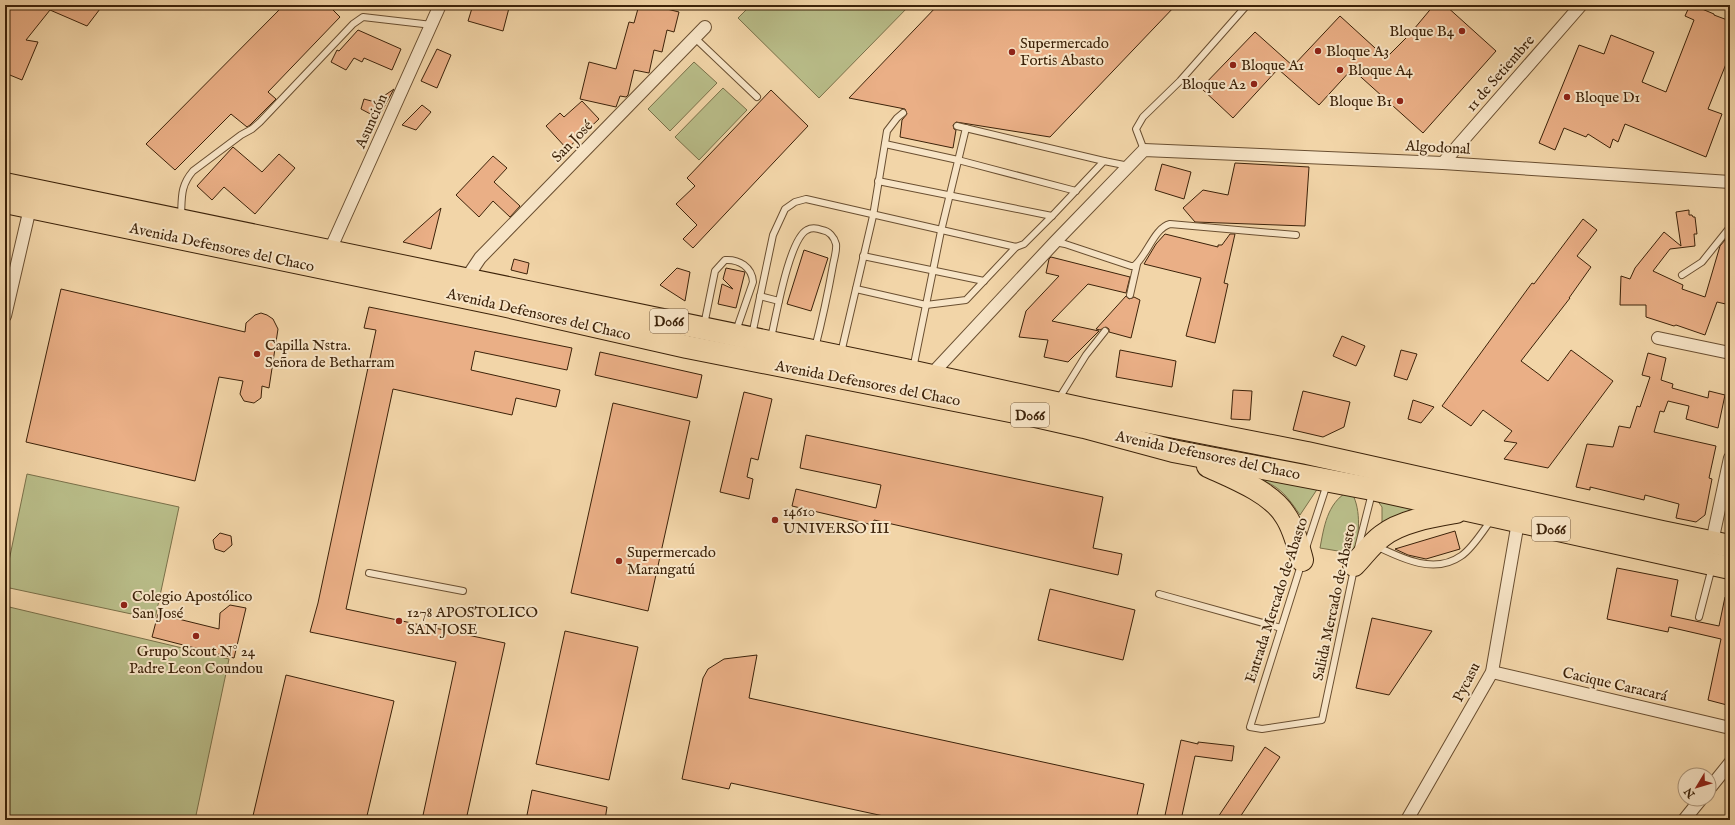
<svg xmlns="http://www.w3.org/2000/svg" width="1735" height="825" viewBox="0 0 1735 825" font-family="'IM FELL English',serif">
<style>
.green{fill:#b9bd89;stroke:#7a7049}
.building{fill:#eaaf86;stroke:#3c2209}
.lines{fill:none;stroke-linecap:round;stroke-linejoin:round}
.lane-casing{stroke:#6a4f31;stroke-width:8}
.street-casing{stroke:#6a4f31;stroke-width:14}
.highway-casing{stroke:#3c2209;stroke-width:24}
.lane{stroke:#f7e4c6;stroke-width:6}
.street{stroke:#f7e4c6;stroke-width:12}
.highway{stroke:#f2d5a8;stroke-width:22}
.poi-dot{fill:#8f2418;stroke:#f7e4c6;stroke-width:1.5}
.labels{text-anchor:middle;stroke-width:4;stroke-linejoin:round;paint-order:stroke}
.shield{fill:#f7e4c6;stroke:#745c42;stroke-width:1}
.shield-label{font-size:14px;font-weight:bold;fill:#3c2209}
.poi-label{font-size:15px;fill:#3c2209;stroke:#f7e4c6;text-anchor:start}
.street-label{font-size:15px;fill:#3c2209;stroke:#f7e4c6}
</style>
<rect width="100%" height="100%" fill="#f2d5a8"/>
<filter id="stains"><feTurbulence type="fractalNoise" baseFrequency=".005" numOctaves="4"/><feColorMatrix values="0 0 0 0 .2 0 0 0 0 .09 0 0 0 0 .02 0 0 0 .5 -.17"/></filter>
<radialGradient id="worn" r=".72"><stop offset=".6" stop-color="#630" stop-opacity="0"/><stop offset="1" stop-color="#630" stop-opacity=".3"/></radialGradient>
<g class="green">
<path d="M751,5H910L819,98L738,18Z"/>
<path d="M694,62L717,83L670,131L648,109Z"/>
<path d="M723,88L747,110L699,160L675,137Z"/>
<path d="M1239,473L1318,488L1300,515C1280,485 1273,483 1239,473Z"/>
<path d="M27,474L179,507L155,619L5,587V580Z"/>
<path d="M1347,492L1352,493C1362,512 1358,534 1356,554L1320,548C1324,527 1327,504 1347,492Z"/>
<path d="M1377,500L1433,510L1382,525V507Z"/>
<path d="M5,606L229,659L195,820H5Z"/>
</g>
<g class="building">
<path d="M5,5H103L87,26L50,10L26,40L38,42L22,80L5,73Z"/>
<path d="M284,5H328L340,17L268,92L276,99L250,125L247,127L231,114L175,170L146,144Z"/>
<path d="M473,5H499L509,8L503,31L468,21Z"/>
<path d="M639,5H651L679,12L674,32L667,30L662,52L654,50L649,73L634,70L628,95L626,97L620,96L616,107L580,99L589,62L616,69L629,22L634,23Z"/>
<path d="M938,5H1176L1050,137L956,122L953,125L954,129L956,130L953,148L900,137L902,120L907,114L905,109L849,98Z"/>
<path d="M1434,5H1445L1496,51L1423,133L1352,69L1319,105L1278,69L1233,118L1201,88L1255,32L1293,66L1340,16L1386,58L1409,35Z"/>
<path d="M1690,5H1703L1702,9L1714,14V15L1730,21V54L1708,109L1722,114L1706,157L1625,124L1618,142L1613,139L1610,148L1588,134L1586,137L1564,128L1555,150L1539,143L1579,45L1604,54L1611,35L1654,52L1642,82L1666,92L1694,20L1685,16Z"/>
<path d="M358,30L401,49L392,70L364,58L362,62L354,58L346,70L331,62L337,50L339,51Z"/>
<path d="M437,49L451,55L437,88L421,81Z"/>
<path d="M394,89L378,118L361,109L364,99L375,102Z"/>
<path d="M771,90L808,126L693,248L683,239L697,225L676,204L695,186L687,178Z"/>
<path d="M582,101L599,119L567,149L546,126L560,113L564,117Z"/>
<path d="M422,105L431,112L416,130L402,125Z"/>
<path d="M233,147L262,172L279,154L295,168L255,214L224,187L212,200L197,186Z"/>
<path d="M493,156L507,168L494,182L520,206L510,217L493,201L479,217L456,195Z"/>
<path d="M1235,163L1309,167L1305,226L1195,222L1183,208L1203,190L1228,195Z"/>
<path d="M1162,164L1191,172L1184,199L1155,190Z"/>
<path d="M441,208L431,249L403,242Z"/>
<path d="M1689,210V215H1692L1693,217H1695L1697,234H1694L1695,246L1670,249L1653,271L1683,285L1682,289L1705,297L1720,246L1730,234V305L1717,302L1705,335L1676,325L1674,326L1646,317V305H1620L1621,276L1630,279L1635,268L1664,232L1681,246L1676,212Z"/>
<path d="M1583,219L1597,230L1577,256L1591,267L1569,298H1570L1521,361L1548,381L1571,350L1613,381L1548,468L1504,459L1517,443L1504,441L1512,431L1483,410L1471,426L1442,406L1532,283L1534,284Z"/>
<path d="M1165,234L1218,247V245H1222L1230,234H1235L1224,283L1228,284L1215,343L1186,336L1201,278L1144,264L1156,244Z"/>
<path d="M804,250L828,258L811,311L787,304Z"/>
<path d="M1051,257L1130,277L1126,293L1088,284L1052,321L1099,331L1068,362L1044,357L1048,340L1019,337L1026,311L1059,276L1046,273L1049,259Z"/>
<path d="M514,259L529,263L527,274L511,270Z"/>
<path d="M677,268L690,272L685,301L660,285Z"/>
<path d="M726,268L745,272L736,308L718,304L722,284L733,289L723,279Z"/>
<path d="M61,289L245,332L246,323L255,315L261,313L267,315L273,319L278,329L269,388L262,386L261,398L254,403L244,401L240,394L243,381L219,377L195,481L26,442Z"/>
<path d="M1126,296L1129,299L1134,297L1140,300L1131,338L1109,332V329L1106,327L1100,330L1096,329Z"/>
<path d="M369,307L572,348L567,370L475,351L471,370L560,390L556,407L516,398L512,415L393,389L346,609L505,643L466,820H422L456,662L310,632L318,603L376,330L364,328Z"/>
<path d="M1342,336L1365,346L1356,366L1333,356Z"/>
<path d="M1120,350L1176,361L1172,387L1116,377Z"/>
<path d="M1401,350L1417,354L1407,380L1394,376Z"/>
<path d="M600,352L702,375L697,398L595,375Z"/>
<path d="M1648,353L1666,358L1661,380L1673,384L1672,388L1708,398L1709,391L1725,395L1718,428L1686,419L1689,406L1668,401L1664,412L1660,411L1654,432L1716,446L1709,478L1712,479L1705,515L1696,522L1676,518L1679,504L1645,495L1644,500L1590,487V490L1576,487L1587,444L1613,447L1619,426L1630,428L1637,406L1640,407L1650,377L1642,375Z"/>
<path d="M1233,390L1252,391L1250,420L1231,419Z"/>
<path d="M1303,391L1350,402L1344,427L1323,437L1293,430Z"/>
<path d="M744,392L772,399L758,460L751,458L747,477L753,479L749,499L720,492Z"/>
<path d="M1413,400L1434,407L1421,423L1408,419Z"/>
<path d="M613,403L690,421L648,611L571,593Z"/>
<path d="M806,435L1103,497L1093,548L1122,554L1118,575L874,520L873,525L792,506L796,489L876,508L881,485L800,468Z"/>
<path d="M1455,531L1460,549L1426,559L1408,555L1395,549Z"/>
<path d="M220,533L231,536L232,545L224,552L215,549L213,540Z"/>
<path d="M1617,568L1678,580L1671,616L1719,626L1725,597H1730V689L1727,705L1708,700L1721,639L1669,627L1668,632L1607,619Z"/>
<path d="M1050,589L1135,610L1123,660L1038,640Z"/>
<path d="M230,605L246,608L234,658L152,637L158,614L219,629L220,613Z"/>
<path d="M1372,618L1432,631L1389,695L1356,688Z"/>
<path d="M565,631L638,647L609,780L536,764Z"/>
<path d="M757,655L749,698L1144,784L1136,820H902L731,783L729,789L682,779L703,678L708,669L724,659Z"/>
<path d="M286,675L394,701L366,820H252Z"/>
<path d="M1181,740L1198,744V742L1234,746L1232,761L1195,756L1181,820H1164Z"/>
<path d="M1265,747L1280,757L1238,820H1216Z"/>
<path d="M532,790L607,807L605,820H526Z"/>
</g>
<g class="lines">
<defs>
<g id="lane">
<path d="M695,38L757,97"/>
<path d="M957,126L1104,161"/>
<path d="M885,144L958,160L1076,191"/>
<path d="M1144,150L1136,129L1143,117L1180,81L1247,5"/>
<path d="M878,181L1052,216"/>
<path d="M181,216C182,198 180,186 193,171L241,135L252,129L260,122L353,24L363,17L432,25"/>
<path d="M1055,242L1065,244L1131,266H1134C1147,256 1154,228 1170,224L1296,235"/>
<path d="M863,256L984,281"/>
<path d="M1682,275L1702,262L1730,227"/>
<path d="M856,289L926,305L966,300L1016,247"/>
<path d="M1130,295L1137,264"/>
<path d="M760,296L779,301"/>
<path d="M704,325L715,271L725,260C739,259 752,267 753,282L736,331"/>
<path d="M752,335L773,235L785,209L795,202L806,199L1016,247L1024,244L1052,216L1104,161L1129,166"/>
<path d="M771,338C776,317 789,239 807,230C812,227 817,228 822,230C829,231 834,237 836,244C837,250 834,259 833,265C828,293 822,321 815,348"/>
<path d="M841,353L873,216L887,131L897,118L903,113"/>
<path d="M913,369L941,231L966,128"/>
<path d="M1058,400L1086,355L1105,331"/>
<path d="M1376,546C1401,558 1434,575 1461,556C1472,549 1483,531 1491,520"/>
<path d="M1306,548L1327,484"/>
<path d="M1358,548L1372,493"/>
<path d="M1301,565L1250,727L1262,729L1322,720L1354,569"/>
<path d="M369,573L463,591"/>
<path d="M1159,594L1281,628"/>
<path d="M1699,617L1712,567"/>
</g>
<g id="street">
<path d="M1443,163L1581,5"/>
<path d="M330,250L440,5"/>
<path d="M466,279L480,258L705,27"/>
<path d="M5,316L30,208"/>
<path d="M1658,338L1730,353"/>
<path d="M930,376L1055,242L1144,150L1443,163L1730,182"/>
<path d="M1712,542L1730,458"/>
<path d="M1492,672L1730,728"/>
<path d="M1709,789L1730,763"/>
<path d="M1407,820L1492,672L1518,522"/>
<path d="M1684,820L1701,799"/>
</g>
<g id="highway">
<path d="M5,184L905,370L1088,410L1307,453L1662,532L1730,546"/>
<path d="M5,202L502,305L687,347L1031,415L1084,427L1173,451L1372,489L1730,568"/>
<path d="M1208,466C1232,477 1271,492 1285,515C1294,528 1298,545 1302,560"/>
<path d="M1354,565C1363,556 1371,544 1382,536C1401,521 1433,516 1456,512"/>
</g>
</defs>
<use href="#lane" class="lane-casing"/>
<use href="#street" class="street-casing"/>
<use href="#highway" class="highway-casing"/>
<use href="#lane" class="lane"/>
<use href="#street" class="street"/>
<use href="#highway" class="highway"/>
</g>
<g class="poi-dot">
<circle cx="1462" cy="31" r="4"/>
<circle cx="1318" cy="51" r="4"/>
<circle cx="1012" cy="52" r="4"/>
<circle cx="1233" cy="65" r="4"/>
<circle cx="1340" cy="70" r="4"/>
<circle cx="1254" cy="84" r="4"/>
<circle cx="1567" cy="97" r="4"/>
<circle cx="1400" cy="101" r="4"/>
<circle cx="257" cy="354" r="4"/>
<circle cx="775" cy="520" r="4"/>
<circle cx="619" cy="561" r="4"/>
<circle cx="124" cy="605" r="4"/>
<circle cx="399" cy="621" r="4"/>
<circle cx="196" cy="636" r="4"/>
</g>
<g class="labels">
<g class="shield">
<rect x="650" y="309" width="38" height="24" rx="3"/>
<rect x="1011" y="403" width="38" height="24" rx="3"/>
<rect x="1532" y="517" width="38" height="24" rx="3"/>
</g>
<g class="shield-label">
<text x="669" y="326">D066</text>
<text x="1030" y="420">D066</text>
<text x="1551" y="534">D066</text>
</g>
<g class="poi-label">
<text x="1454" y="36" text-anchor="end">Bloque B4</text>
<text x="1020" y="48">Supermercado<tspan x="1020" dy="17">Fortis Abasto</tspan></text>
<text x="1326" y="56">Bloque A3</text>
<text x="1241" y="70">Bloque A1</text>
<text x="1348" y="75">Bloque A4</text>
<text x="1246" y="89" text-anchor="end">Bloque A2</text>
<text x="1575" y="102">Bloque D1</text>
<text x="1392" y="106" text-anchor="end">Bloque B1</text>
<text x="265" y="350">Capilla Nstra.<tspan x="265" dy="17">Señora de Betharram</tspan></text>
<text x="783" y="516">14610<tspan x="783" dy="17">UNIVERSO III</tspan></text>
<text x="627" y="557">Supermercado<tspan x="627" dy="17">Marangatú</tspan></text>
<text x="132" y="601">Colegio Apostólico<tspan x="132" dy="17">San José</tspan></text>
<text x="407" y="617">1278 APOSTOLICO<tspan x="407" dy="17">SAN JOSE</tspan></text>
<text x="196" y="656" text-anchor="middle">Grupo Scout N° 24<tspan x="196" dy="17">Padre Leon Coundou</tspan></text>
</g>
<g class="street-label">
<text transform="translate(1500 73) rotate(-49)" y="5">11 de Setiembre</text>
<text transform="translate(371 121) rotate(-66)" y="5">Asunción</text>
<text transform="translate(572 141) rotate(-46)" y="5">San José</text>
<text transform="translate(1438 147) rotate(3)" y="5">Algodonal</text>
<text transform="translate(222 247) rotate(12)" y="5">Avenida Defensores del Chaco</text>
<text transform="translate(539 314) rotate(13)" y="5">Avenida Defensores del Chaco</text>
<text transform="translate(868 383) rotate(11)" y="5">Avenida Defensores del Chaco</text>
<text transform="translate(1208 455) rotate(12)" y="5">Avenida Defensores del Chaco</text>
<text transform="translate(1276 600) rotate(-72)" y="5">Entrada Mercado de Abasto</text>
<text transform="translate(1334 602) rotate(-78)" y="5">Salida Mercado de Abasto</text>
<text transform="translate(1466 682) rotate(-63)" y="5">Pycasu</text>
<text transform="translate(1615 684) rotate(13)" y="5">Cacique Caracará</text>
</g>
</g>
<rect width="1735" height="825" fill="none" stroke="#f2d5a8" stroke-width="20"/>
<rect x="6" y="6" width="1723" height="813" fill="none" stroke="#3c2209" stroke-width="2"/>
<rect x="10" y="10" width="1715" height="805" fill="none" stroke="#3c2209"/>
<g transform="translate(1697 787) rotate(232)"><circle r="19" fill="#f7e4c6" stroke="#ac967a"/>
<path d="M0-3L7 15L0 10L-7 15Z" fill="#8f2418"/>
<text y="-6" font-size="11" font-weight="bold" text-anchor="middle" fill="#3c2209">N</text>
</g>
<rect width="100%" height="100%" filter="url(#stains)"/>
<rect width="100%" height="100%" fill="url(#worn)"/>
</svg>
